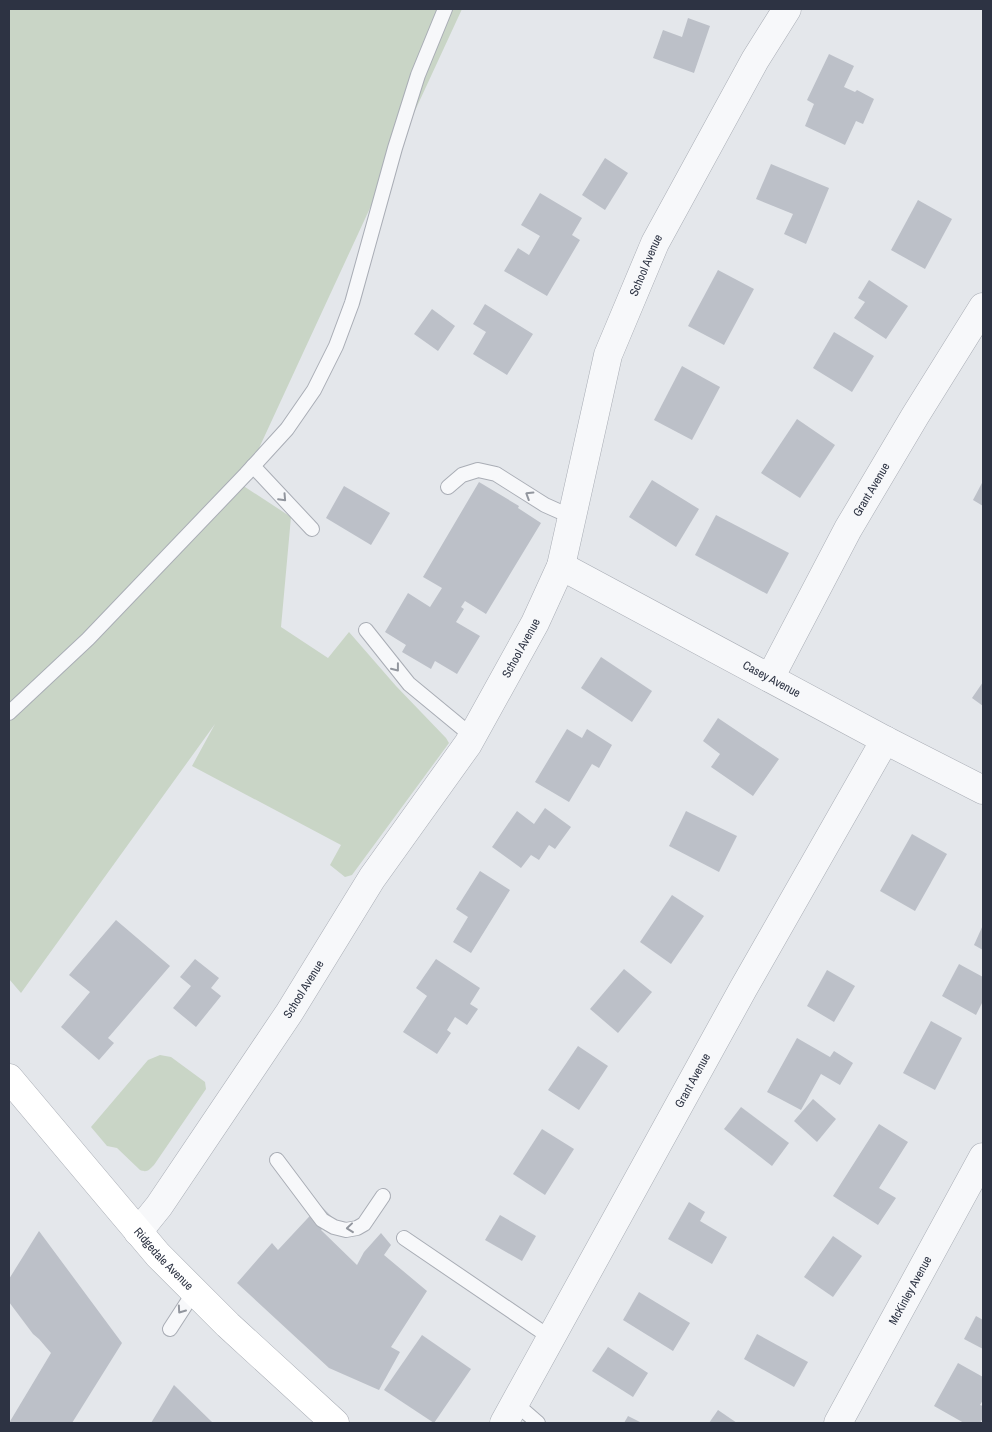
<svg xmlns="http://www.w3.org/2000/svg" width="992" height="1432" viewBox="0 0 992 1432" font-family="'Archivo Narrow',sans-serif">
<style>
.green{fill:#c9d5c6}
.building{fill:#bcc0c8}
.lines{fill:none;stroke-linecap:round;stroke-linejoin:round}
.service-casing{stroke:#a9adb5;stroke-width:16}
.minor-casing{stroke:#a9adb5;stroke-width:29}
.tertiary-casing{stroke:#a9adb5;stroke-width:29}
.secondary-casing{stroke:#a9adb5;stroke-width:29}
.service{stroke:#f7f8fa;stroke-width:14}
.minor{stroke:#f7f8fa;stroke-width:28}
.tertiary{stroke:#f7f8fa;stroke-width:28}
.secondary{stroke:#fff;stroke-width:28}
.oneway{stroke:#92969e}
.labels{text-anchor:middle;stroke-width:4.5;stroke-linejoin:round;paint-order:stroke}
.street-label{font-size:12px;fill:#2d3343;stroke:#f4f6f9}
</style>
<rect width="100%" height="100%" fill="#e4e7eb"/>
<g class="green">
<path d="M9,9H462L242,485L291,517L281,627L328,658L349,632L396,686L446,738L449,743L352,875L345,877L330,865L341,845L192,766L215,724L21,993L9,979Z"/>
<path d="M160,1055L171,1057L205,1082L206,1089L154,1165C149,1170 147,1173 140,1170L117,1148L107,1146L91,1127L148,1060Z"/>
</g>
<g class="building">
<path d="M688,18L710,26L694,73L653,58L663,30L682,37Z"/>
<path d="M829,54L854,66L844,87L855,92L857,90L874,99L863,124L856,121L845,145L805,126L814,104L807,100Z"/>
<path d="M605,158L628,173L605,210L582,195Z"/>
<path d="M771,164L829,188L806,244L784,234L793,214L756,199Z"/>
<path d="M540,193L582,218L572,235L580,240L547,296L504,271L518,248L529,255L540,236L521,225Z"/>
<path d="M918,200L952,219L925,269L891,250Z"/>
<path d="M718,270L754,289L724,345L688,326Z"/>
<path d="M869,280L908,306L886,339L854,318L865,302L858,298Z"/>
<path d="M485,304L533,334L507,375L473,354L486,332L473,324Z"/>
<path d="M432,309L455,326L438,351L414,334Z"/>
<path d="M834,332L874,356L852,392L813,368Z"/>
<path d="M682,366L720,387L692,440L654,420Z"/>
<path d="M797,419L835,445L800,498L761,473Z"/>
<path d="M652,480L699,509L676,547L629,517Z"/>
<path d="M983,481V506L973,500Z"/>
<path d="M479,482L519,506L518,508L541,523L486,614L465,601L461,607L464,609L456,622L480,636L457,674L435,661L431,669L402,652L406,645L385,632L408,593L430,607L442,588L423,577Z"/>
<path d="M344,486L390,513L371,545L326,518Z"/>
<path d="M716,515L789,553L767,594L695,555Z"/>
<path d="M601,657L652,691L632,722L581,688Z"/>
<path d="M983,682V706L972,698Z"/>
<path d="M718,718L779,759L753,796L711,767L720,754L703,741Z"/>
<path d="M567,729L582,738L587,729L612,745L599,768L592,764L569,802L535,782Z"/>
<path d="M545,808L571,827L555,849L549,845L539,860L531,855L521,868L492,847L517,811L534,824Z"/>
<path d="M686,811L737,836L719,872L669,846Z"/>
<path d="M912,834L947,854L915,911L880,891Z"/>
<path d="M480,871L510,890L471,953L453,942L468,917L456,909Z"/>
<path d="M672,895L704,916L671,964L640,942Z"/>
<path d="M116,920L170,966L108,1038L114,1043L99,1060L61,1027L90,992L69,975Z"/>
<path d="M983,925V950L974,945Z"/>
<path d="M195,959L219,978L211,988L221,996L196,1027L173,1008L191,986L180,977Z"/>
<path d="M436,959L480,988L470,1004L478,1009L467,1025L455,1017L447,1030L451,1033L437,1054L403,1032L427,996L416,988Z"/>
<path d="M959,964L983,977V1001L976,1015L942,996Z"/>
<path d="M624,969L652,992L618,1033L590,1009Z"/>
<path d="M827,970L855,986L834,1022L807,1006Z"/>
<path d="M931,1021L962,1038L935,1090L903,1073Z"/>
<path d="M797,1038L830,1057L834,1051L853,1063L840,1085L821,1074L801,1110L767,1092Z"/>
<path d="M578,1046L608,1066L579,1110L548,1090Z"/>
<path d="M813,1099L836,1119L817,1142L794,1121Z"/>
<path d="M741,1107L789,1143L772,1166L724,1129Z"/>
<path d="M879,1124L908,1142L879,1188L896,1198L878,1225L833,1196Z"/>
<path d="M542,1129L574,1149L545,1195L513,1174Z"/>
<path d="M689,1202L705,1212L700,1221L727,1237L712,1264L668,1239Z"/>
<path d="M320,1205L333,1218L321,1230L357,1265L364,1252L381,1233L391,1245L384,1255L427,1291L391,1347L400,1352L379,1390L329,1368L237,1283L272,1243L278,1250Z"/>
<path d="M500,1215L536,1236L522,1261L485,1240Z"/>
<path d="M39,1231L122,1343L72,1423H9L51,1353L39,1339L33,1334L9,1302V1279Z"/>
<path d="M833,1236L862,1256L833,1297L804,1277Z"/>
<path d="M639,1292L690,1323L673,1351L623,1320Z"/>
<path d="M976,1316L983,1320V1349L964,1339Z"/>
<path d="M757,1334L808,1362L794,1387L744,1359Z"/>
<path d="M422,1335L471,1369L434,1423L384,1390Z"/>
<path d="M608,1347L648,1373L633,1397L592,1371Z"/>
<path d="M958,1363L983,1377V1400L980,1405L983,1406V1418L980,1423H964L934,1406Z"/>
<path d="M174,1385L213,1423H151Z"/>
<path d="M718,1410L737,1423H709Z"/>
<path d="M628,1416L642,1423H624Z"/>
</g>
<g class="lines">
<defs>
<g id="service">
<path d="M253,466L312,529"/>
<path d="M448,487L462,475L478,470L496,474L545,505L572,517"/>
<path d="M366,630L409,684L472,736"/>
<path d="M9,713L88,639L246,474L287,429L314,390L336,346L352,303L395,148L418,75L445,9"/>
<path d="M277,1160L322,1220L334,1227L346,1230L357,1228L364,1224L383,1196"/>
<path d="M404,1238L551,1338"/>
<path d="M170,1329L194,1292"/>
<path d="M515,1403L538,1423"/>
</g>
<g id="minor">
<path id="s1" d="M561,566L885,740L983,790"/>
<path id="s2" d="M770,678L848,529L915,416L983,307"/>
<path id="s3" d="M138,1232L159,1206L289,1013L372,878L468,744L535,623L561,566L608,355L655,243L755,60L787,9"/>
<path id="s4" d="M504,1423L743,989L885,740"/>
</g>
<g id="tertiary">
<path id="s5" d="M838,1423L983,1157"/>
</g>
<g id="secondary">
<path id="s6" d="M9,1078L158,1255L228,1325L335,1423"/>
</g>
</defs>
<use href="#service" class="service-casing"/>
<use href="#minor" class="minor-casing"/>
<use href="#tertiary" class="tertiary-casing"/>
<use href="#secondary" class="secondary-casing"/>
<use href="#service" class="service"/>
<use href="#minor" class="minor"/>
<use href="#tertiary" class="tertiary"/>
<use href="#secondary" class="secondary"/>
</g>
<defs><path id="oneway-chevron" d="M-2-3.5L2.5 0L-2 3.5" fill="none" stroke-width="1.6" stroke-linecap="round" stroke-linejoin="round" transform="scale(1.25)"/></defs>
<g class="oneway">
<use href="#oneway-chevron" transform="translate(529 495) rotate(-148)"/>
<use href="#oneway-chevron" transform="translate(283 498) rotate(47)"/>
<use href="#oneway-chevron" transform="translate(396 668) rotate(52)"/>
<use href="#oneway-chevron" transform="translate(350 1228) rotate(174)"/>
<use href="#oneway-chevron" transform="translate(181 1310) rotate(125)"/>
</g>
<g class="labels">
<g class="street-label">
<text dy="4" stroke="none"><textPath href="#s3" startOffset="1104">School Avenue</textPath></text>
<text dy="4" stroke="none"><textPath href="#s2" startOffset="214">Grant Avenue</textPath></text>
<text dy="4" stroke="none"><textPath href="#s3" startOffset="699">School Avenue</textPath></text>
<text dy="4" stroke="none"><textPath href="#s1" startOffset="239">Casey Avenue</textPath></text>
<text dy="4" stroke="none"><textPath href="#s3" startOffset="294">School Avenue</textPath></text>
<text dy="4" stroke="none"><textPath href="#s4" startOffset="391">Grant Avenue</textPath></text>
<text dy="4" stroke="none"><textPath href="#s6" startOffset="238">Ridgedale Avenue</textPath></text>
<text dy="4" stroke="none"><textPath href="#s5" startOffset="151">McKinley Avenue</textPath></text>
</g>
</g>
<rect width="992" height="1432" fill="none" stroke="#2d3343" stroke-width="20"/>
</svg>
